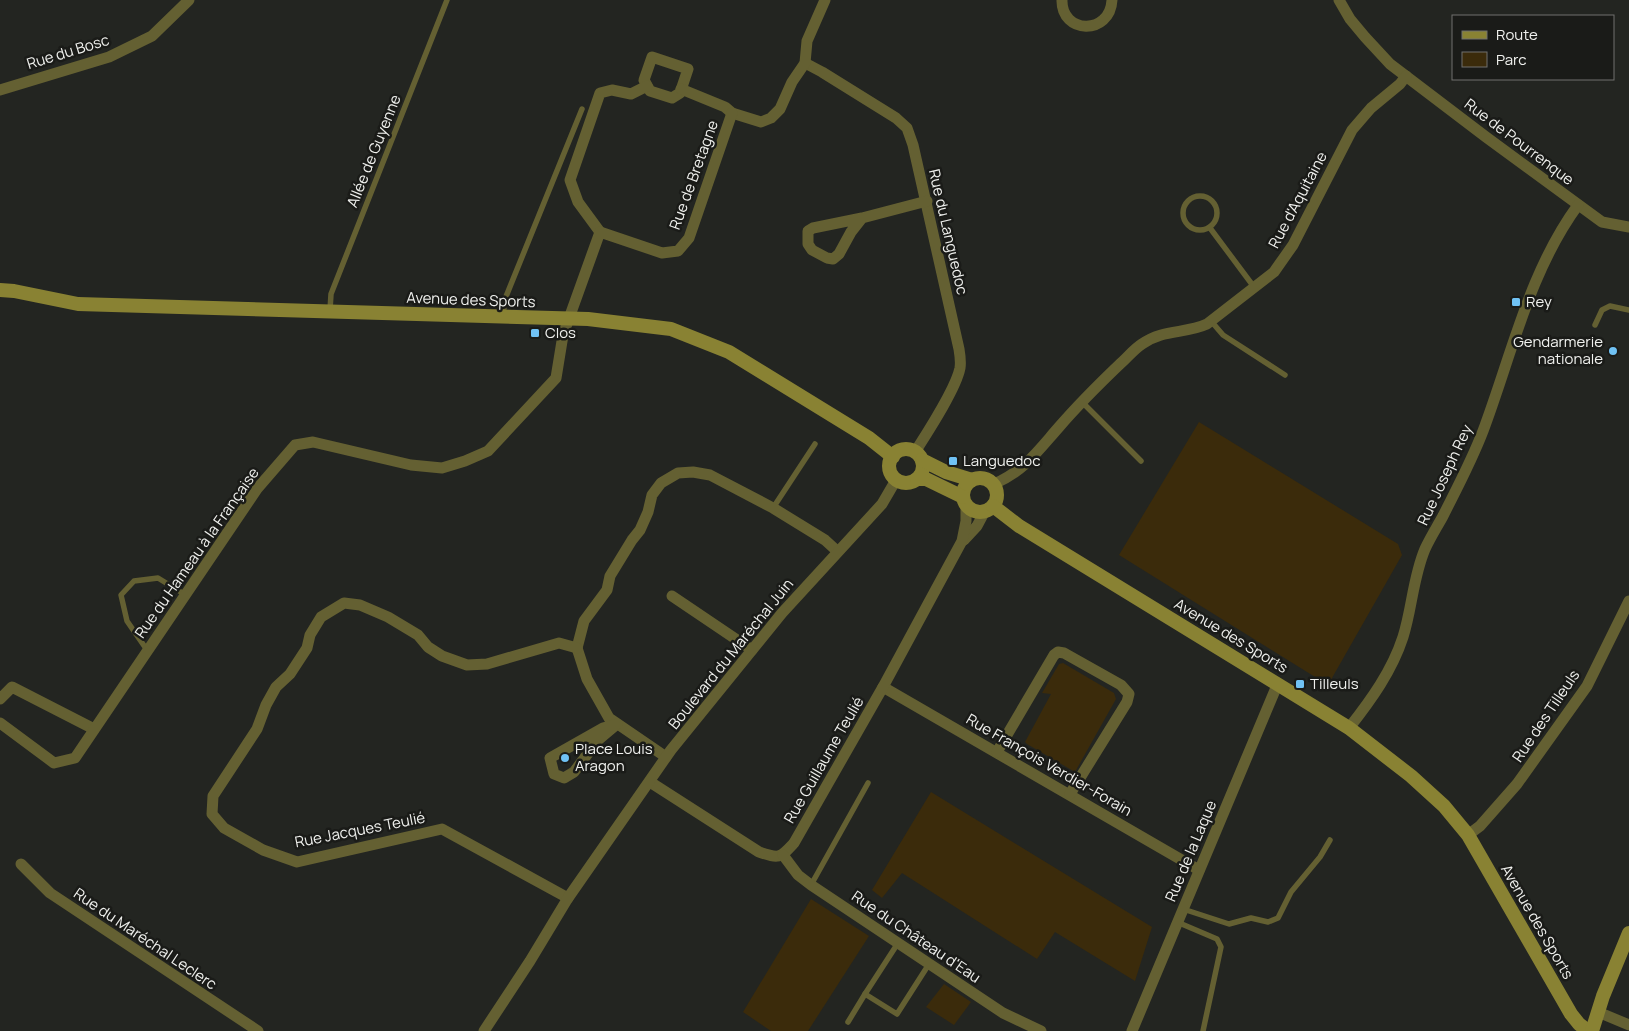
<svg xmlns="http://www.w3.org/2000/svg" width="1629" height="1031" viewBox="0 0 1629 1031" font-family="Manrope,sans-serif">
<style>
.green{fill:#3b2b0b}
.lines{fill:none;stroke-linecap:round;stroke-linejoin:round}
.service{stroke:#646032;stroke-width:5.5}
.minor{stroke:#646032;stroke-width:11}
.secondary{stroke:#898233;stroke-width:14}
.poi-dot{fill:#70c2f4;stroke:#1a1b18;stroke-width:2}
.labels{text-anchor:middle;stroke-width:5;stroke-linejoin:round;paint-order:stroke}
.street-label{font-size:15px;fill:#f0f1ee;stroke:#1a1b18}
.poi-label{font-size:15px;fill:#f0f1ee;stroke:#1a1b18;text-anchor:start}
</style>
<rect width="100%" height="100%" fill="#232521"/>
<g class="green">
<path d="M1199,422L1398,544L1402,555L1328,685L1119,555Z"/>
<path d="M1063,663L1114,693L1116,699L1075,772L1027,744L1025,742L1051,694L1042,693L1059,664Z"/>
<path d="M931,792L1152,927L1135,981L1055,932L1037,959L902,873L882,898L872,890Z"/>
<path d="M811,899L869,936L808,1031H771L743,1012Z"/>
<path d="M944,984L971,1002L954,1025L926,1007Z"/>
</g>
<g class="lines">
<g class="service">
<circle cx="1200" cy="213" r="17"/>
<path d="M1210,228L1254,287"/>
<path d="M330,310L331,294L447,0"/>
<path d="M503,316L505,299L582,109"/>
<path d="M1211,321L1223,335L1285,375"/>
<path d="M1595,325L1602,310L1610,306L1629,310"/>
<path d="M1081,401L1141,461"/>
<path d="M773,508L815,444"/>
<path d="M147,650L127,621L121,595L134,581L158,578L184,594"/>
<path d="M811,885L868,783"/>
<path d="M1183,909L1229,924L1251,918L1268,922L1278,918L1291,892L1320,857L1330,840"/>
<path d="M1177,922L1217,939L1221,947L1203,1031"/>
<path d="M898,943L865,994L897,1014L929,964"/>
<path d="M848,1022L865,994"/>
</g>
<g class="minor">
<path d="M1062,0C1061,34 1110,36 1112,0"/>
<path d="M1339,0L1350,19L1365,37L1390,64L1486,137L1602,222L1629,227"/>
<path d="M652,57L688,69L680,93L672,98L650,91L644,80Z"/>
<path d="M805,63L822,72L896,118L907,128L913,145L959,349C960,355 961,362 960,368C956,389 927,433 915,452"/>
<path d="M681,89L725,107L732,113L761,122L771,118L780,109L792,82L805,63L807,41L825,0"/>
<path d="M0,90L109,57L152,36L189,0"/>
<path d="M862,218L851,232L839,254L833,259L827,258L812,250L808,244V231L813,228L862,218L927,201"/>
<path d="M600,232L578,202L570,180L600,93L612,90L631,94L647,86"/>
<path d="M994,484C1024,471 1037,452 1059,427C1078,405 1098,385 1120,364C1127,358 1134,349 1142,344C1163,329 1185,334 1207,324L1274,272L1281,262L1293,245L1352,130L1371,108L1400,84L1406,76"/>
<path d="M964,540L977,526L985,511"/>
<path d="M672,596L752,650"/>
<path d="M577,648L584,621L607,590L610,576L632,540L640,530L648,512L652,495L661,483L678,473L693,472L710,475L773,508L825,540L837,551"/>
<path d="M577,648L587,679L609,718L666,757"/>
<path d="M883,687L1199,870"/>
<path d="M0,699L12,687L94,729"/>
<path d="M0,723L54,763L75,758L257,489L295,445L313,442L411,465L442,468L465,461L488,451L556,378L563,335L600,232L662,253L678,251L689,238L732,113"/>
<path d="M617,724L598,740L574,772L564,778L554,774L550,758L603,728Z"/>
<path d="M1349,728C1371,700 1392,671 1403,637C1412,609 1413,577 1425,549C1430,538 1437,527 1443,516C1457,488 1472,460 1483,431C1512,354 1529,272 1578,205"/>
<path d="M997,752L1054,655L1058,652L1064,653L1121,685L1129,694L1127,702L1070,794"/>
<path d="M650,782L759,852C780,859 780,858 794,843L883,687L962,541L966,521V506"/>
<path d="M1468,835L1480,826L1517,784L1587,686L1629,601"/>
<path d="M783,855L798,875L811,885L1003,1013L1041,1031"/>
<path d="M21,864L50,893L258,1031"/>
<path d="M568,898L442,829L297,862L263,850L224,828L212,814L213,796L257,729L266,705L276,687L290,674L307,648L310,635L321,617L344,603L360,605L388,617L418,635L428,647L442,656L467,665L487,664L559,643L577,648"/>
<path d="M1598,1012L1629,1025"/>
<path d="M484,1031L530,961L568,898L671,750L782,613L882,504L896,480"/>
<path d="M1132,1031L1278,683"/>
</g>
<g class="secondary">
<path d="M0,290L14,291L78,304L588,319L671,329L729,352L869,438L893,457"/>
<circle cx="906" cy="466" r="17"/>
<path d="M922,460L946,472L972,480"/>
<circle cx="980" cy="495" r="17"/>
<path d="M917,479H926L963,497"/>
<path d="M993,506L1019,526L1349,728L1411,776L1444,806L1468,835L1571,1014L1579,1024L1588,1031"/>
<path d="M1592,1031L1603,996L1629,933"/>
</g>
</g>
<g class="poi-dot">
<rect x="1511" y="297" width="10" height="10" rx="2.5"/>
<rect x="530" y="328" width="10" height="10" rx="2.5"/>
<circle cx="1613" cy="351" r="5"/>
<rect x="948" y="456" width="10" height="10" rx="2.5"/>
<rect x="1295" y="679" width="10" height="10" rx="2.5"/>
<circle cx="565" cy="758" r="5"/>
</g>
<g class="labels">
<g class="street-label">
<text transform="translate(68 52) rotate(-17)" y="5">Rue du Bosc</text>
<text transform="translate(1519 142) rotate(37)" y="5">Rue de Pourrenque</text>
<text transform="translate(374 151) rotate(-68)" y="5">Allée de Guyenne</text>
<text transform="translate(694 175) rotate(-70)" y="5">Rue de Bretagne</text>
<text transform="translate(1298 200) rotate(-62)" y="5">Rue d'Aquitaine</text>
<text transform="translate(948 232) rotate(77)" y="5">Rue du Languedoc</text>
<text transform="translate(471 300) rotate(2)" y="5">Avenue des Sports</text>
<text transform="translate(1445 475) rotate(-65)" y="5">Rue Joseph Rey</text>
<text transform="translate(197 553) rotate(-55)" y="5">Rue du Hameau à la Française</text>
<text transform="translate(1231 636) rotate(31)" y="5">Avenue des Sports</text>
<text transform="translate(731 654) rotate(-51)" y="5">Boulevard du Maréchal Juin</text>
<text transform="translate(1546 716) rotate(-56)" y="5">Rue des Tilleuls</text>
<text transform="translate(824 760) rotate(-60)" y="5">Rue Guillaume Teulié</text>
<text transform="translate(1049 765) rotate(30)" y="5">Rue François Verdier-Forain</text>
<text transform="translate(360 830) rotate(-11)" y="5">Rue Jacques Teulié</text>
<text transform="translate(1191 851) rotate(-67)" y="5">Rue de la Laque</text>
<text transform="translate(1537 922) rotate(60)" y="5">Avenue des Sports</text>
<text transform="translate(916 937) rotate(34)" y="5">Rue du Château d'Eau</text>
<text transform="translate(145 939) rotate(34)" y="5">Rue du Maréchal Leclerc</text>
</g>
<g class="poi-label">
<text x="1526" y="307">Rey</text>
<text x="545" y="338">Clos</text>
<text x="1603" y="347" text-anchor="end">Gendarmerie<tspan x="1603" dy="17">nationale</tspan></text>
<text x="963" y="466">Languedoc</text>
<text x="1310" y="689">Tilleuls</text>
<text x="575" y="754">Place Louis<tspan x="575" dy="17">Aragon</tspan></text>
</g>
</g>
<rect x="1452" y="15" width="162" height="65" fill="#1a1b18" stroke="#70716e"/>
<rect x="1462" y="31" width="25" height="8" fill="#898233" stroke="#70716e"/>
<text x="1496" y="40" font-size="15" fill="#f0f1ee">Route</text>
<rect x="1462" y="52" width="25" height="15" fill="#3b2b0b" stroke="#70716e"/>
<text x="1496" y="65" font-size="15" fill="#f0f1ee">Parc</text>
</svg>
